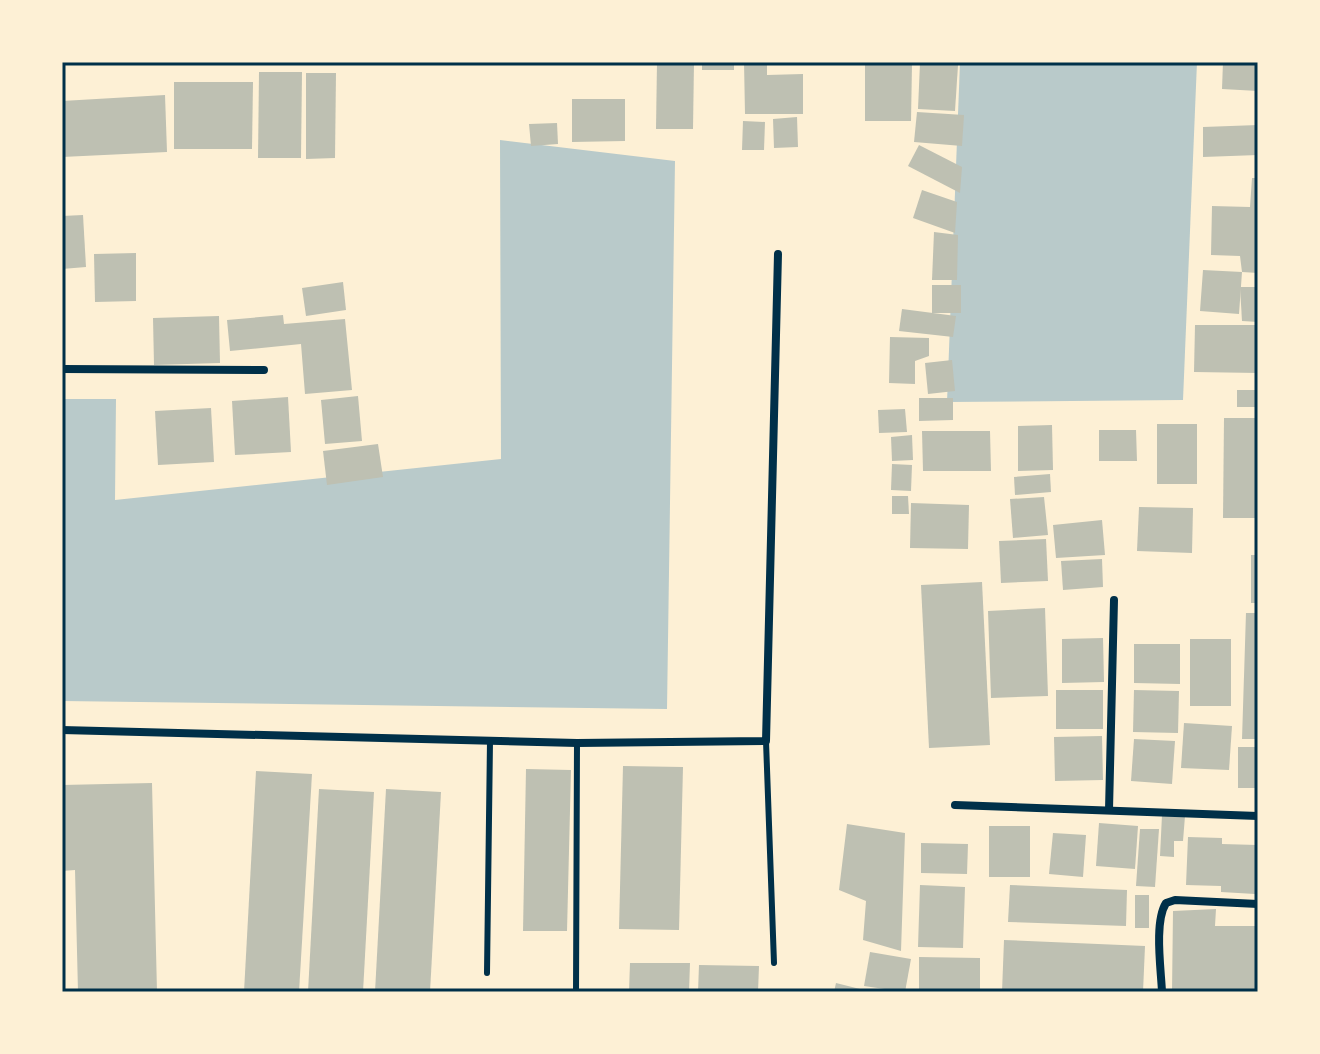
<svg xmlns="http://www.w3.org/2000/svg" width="1320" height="1054" viewBox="0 0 1320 1054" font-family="'Crimson Pro',serif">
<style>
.green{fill:#b9caca}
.building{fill:#bec0b2}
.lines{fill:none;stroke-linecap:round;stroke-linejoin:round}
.service{stroke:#003049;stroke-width:6}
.minor{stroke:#003049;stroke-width:8}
.neatline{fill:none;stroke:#003049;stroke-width:3}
</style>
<rect width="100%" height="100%" fill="#fdf0d5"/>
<g class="green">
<path d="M960,62H1197L1183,400L947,402Z"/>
<path d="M500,140L675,161L667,709L62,701V399H116L115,500L501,459Z"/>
</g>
<g class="building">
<path d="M657,62H694L693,129H656Z"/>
<rect x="702" y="62" width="32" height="8"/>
<path d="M744,62H767V75L803,74V114H745Z"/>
<path d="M1223,62H1258V91L1222,89Z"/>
<path d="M920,63L958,65L955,111L918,109Z"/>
<path d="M865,64H912L911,121H865Z"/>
<path d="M259,72H302L301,158H258Z"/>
<path d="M306,73H336L335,158L306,159Z"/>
<path d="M174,82H253L252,149H174Z"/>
<path d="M165,95L167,152L62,157V101Z"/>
<path d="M572,99H625V141L572,142Z"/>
<path d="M917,112L964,115L962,146L914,142Z"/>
<path d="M797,117L798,147L774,148L773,119Z"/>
<path d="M743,121L765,122L764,150H742Z"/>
<path d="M557,123L558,144L531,146L529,124Z"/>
<path d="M1258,125V155L1203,157V127Z"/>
<path d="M919,145L962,167L960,193L908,166Z"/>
<path d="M1252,178H1258V273L1242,272L1239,314L1200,311L1203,270L1242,272L1240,256L1211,255L1212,206L1250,207Z"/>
<path d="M922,190L957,202L955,233L913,218Z"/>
<path d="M83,215L86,267L62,269V216Z"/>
<path d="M934,232L958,235L957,280H932Z"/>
<path d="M136,253V301L95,302L94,254Z"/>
<path d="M343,282L346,310L306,316L302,288Z"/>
<rect x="932" y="285" width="29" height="28"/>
<path d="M1240,287H1258V322L1242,321Z"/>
<path d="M902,309L956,316L953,337L899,331Z"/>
<path d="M283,315L284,324L345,319L352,390L305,394L301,344L230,351L227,320Z"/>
<path d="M219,316L220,363L154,365L153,318Z"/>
<path d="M1195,325H1258V373L1194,372Z"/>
<path d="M890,337L929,338V356L915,361V384L889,383Z"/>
<path d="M952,360L955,391L928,394L925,363Z"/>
<rect x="1237" y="390" width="21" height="17"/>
<path d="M358,396L362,441L325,444L321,400Z"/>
<path d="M288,397L291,452L235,455L232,401Z"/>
<path d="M919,398H953V420L919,421Z"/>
<path d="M211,408L214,462L158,465L155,411Z"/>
<path d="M905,409L907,432L879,433L878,410Z"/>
<path d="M1224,418H1258V518H1223Z"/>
<rect x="1157" y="424" width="40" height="60"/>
<path d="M1052,425L1053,470L1018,471V426Z"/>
<path d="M1099,430H1136L1137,461H1099Z"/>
<path d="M922,431H990L991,471H923Z"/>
<path d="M912,435L913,460L892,461L891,437Z"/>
<path d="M378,444L383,477L327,485L323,451Z"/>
<path d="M892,464L912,465L911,491L891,490Z"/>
<path d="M1050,474L1051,492L1015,495L1014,477Z"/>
<path d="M892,496H908L909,514H892Z"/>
<path d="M1044,497L1048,535L1013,538L1010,499Z"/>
<path d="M911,503L969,505L968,549L910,548Z"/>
<path d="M1139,507L1193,508L1192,553L1137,551Z"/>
<path d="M1102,520L1105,555L1056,558L1053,525Z"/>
<path d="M1046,539L1048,581L1001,583L999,541Z"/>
<rect x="1251" y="555" width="7" height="48"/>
<path d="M1102,559L1103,587L1063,590L1061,561Z"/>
<path d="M982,582L990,745L929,748L921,585Z"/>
<path d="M1045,608L1048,696L991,698L988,611Z"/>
<path d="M1246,613H1258V739H1242Z"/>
<path d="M1103,638L1104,682L1062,683V639Z"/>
<rect x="1190" y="639" width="41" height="67"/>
<path d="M1134,644H1180V684L1134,683Z"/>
<rect x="1056" y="690" width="47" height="39"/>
<path d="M1134,690L1179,691L1178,733L1133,732Z"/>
<path d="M1184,723L1232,726L1229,770L1181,768Z"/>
<path d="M1102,736L1103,780L1055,781L1054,737Z"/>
<path d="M1134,739L1175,741L1172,784L1131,781Z"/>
<rect x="1238" y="747" width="20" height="41"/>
<path d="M623,766L683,767L679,930L619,929Z"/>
<path d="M526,769L571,770L567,931H523Z"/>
<path d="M256,771L312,774L299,992H244Z"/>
<path d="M152,783L157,992H78L75,870L62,871V785Z"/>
<path d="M319,789L374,792L363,992H308Z"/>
<path d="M386,789L441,792L430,992H375Z"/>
<path d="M1162,815L1185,816L1183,841H1174V857L1160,856Z"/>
<path d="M1099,823L1138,826L1135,869L1096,866Z"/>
<path d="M847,824L905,833L901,951L863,940L866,901L839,890Z"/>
<rect x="989" y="826" width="41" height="51"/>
<path d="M1140,829H1159L1155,887L1136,886Z"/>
<path d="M1053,833L1086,835L1083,877L1049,874Z"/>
<path d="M1188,837L1222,838V844L1257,845L1255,894L1221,892V886L1186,885Z"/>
<path d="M921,843L968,844L967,874L921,873Z"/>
<path d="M920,885L965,887L963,948L918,947Z"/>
<path d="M1010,885L1127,890L1126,926L1008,922Z"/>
<rect x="1135" y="895" width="14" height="33"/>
<path d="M1216,909L1215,926H1258V992H1172L1173,911Z"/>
<path d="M1004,940L1145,946L1143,992H1002Z"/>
<path d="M870,952L911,959L905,992L864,986Z"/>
<path d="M919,957L980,958V992H919Z"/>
<path d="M630,963H690L689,992H629Z"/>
<path d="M699,965L759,966L758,992H698Z"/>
<path d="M836,983L868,991V992H834Z"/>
</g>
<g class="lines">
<g class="service">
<path d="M766,741L774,963"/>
<path d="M487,973L490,741"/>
<path d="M576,992L577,743"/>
</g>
<g class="minor">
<path d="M62,369L264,370"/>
<path d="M62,730L577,743L766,741L778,254"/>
<path d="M955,805L1258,816"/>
<path d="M1109,810L1114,600"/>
<path d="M1162,992C1161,969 1154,922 1166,903L1175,900L1258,904"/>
</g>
</g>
<rect width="1320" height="1054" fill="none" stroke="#fdf0d5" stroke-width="128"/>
<rect x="64" y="64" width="1192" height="926" class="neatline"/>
</svg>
